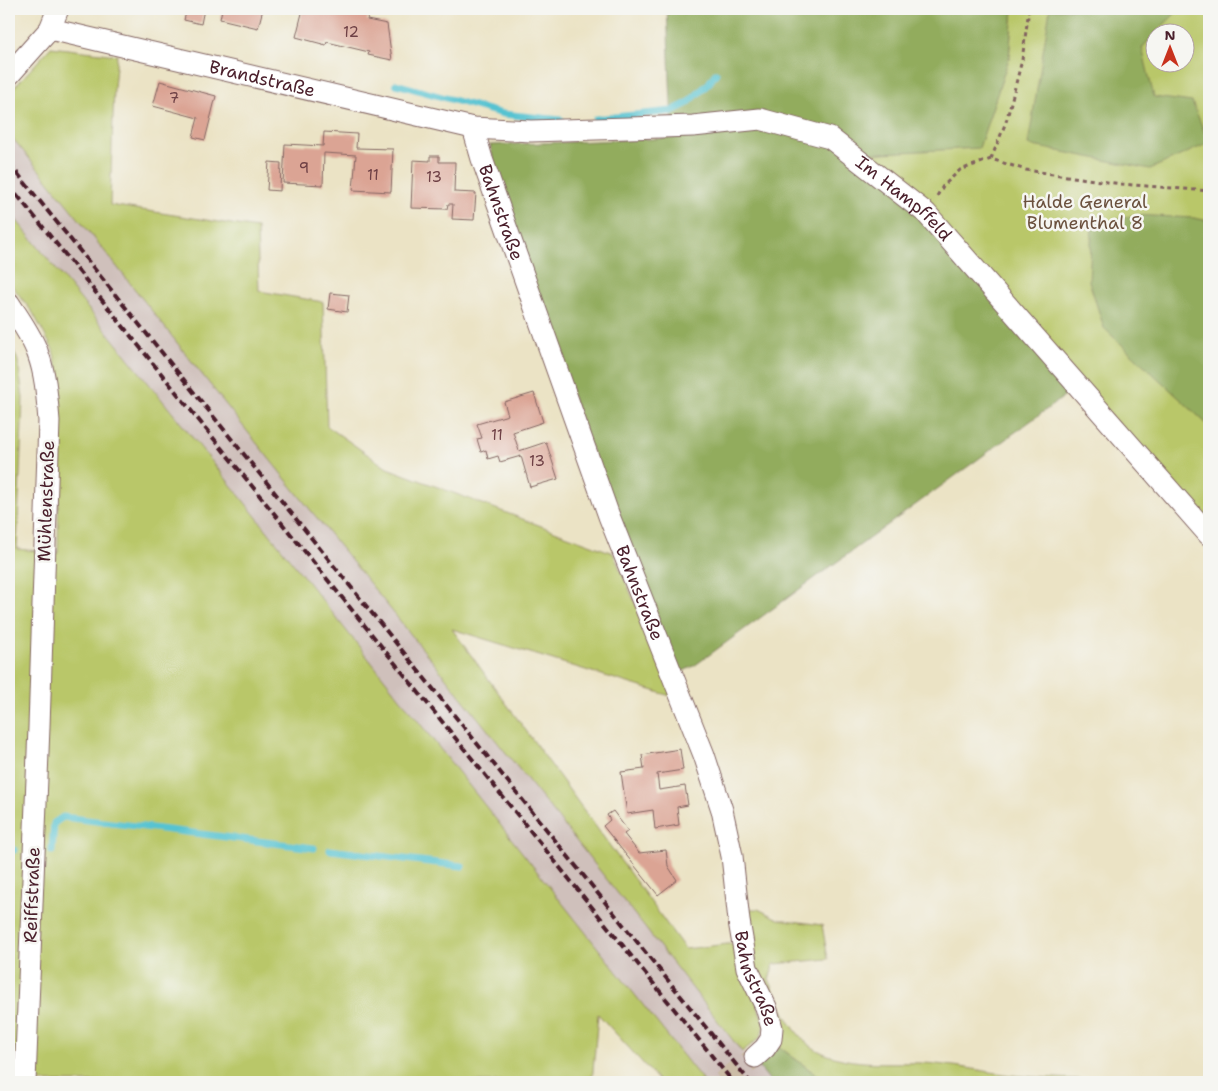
<svg xmlns="http://www.w3.org/2000/svg" width="1218" height="1091" viewBox="0 0 1218 1091" font-family="'Shantell Sans',sans-serif">
<style>
.industrial{fill:#cfc0bb}
.green{fill:#b9c769;stroke:#82734a;fill-rule:evenodd}
.forest{fill:#92ac5d;stroke:#6e6644}
.lines{fill:none;stroke-linecap:round;stroke-linejoin:round}
.stream{stroke:#57c3d1;stroke-width:7}
.building{fill:#dba494}
.street-tunnel{stroke:#cbbca6;stroke-width:21;stroke-dasharray:21 11;stroke-linecap:butt}
.street-casing{stroke:#826461;stroke-width:23}
.path{stroke:#826461;stroke-width:3;stroke-dasharray:4 4;stroke-linecap:butt}
.street{stroke:#fff;stroke-width:21}
.rail{stroke:#4a1f2b;stroke-width:4;stroke-dasharray:8 4;stroke-linecap:butt}
.labels{text-anchor:middle;stroke-width:5;stroke-linejoin:round;paint-order:stroke}
.number-label{font-size:15px;fill:#6e4045}
.street-label{font-size:18px;fill:#4a1f2b;stroke:#f6f6f2}
.park-label{font-size:18px;fill:#6b513e;stroke:#f6f6f2}
</style>
<rect width="100%" height="100%" fill="#f6f6f2"/>
<filter id="ink" filterUnits="userSpaceOnUse"><feTurbulence type="fractalNoise" baseFrequency=".02" numOctaves="2"/><feDisplacementMap in="SourceGraphic" scale="10" xChannelSelector="R" yChannelSelector="G"/><feConvolveMatrix kernelMatrix="1 2 1 2 8 2 1 2 1" color-interpolation-filters="sRGB"/></filter>
<filter id="wash" filterUnits="userSpaceOnUse"><feTurbulence type="fractalNoise" baseFrequency=".0096" numOctaves="4" result="noise"/><feDisplacementMap in="SourceGraphic" scale="20" xChannelSelector="R" yChannelSelector="G"/><feGaussianBlur stdDeviation="1.12" result="paint"/><feColorMatrix in="noise" values="0 0 0 0 0 0 0 0 0 0 0 0 0 0 0 0 0 1.4 0 .05"/><feComposite in="paint" operator="in"/></filter>
<g filter="url(#wash)">
<rect width="100%" height="100%" fill="#ebe3c5"/>
<path class="industrial" d="M9,134L65,200L269,458L437,666L671,959L742,1052L756,1063L771,1082H704L235,490L9,211Z"/>
<g class="green">
<path d="M1013,9H1209V537L860,154L979,147L1009,58ZM1156,32H1186V62H1156Z"/>
<path d="M51,47L117,55L114,88L110,205L257,228L259,291L323,302L327,426L387,468L613,553L677,698L452,629L685,949L736,943L764,1024L761,1037L742,1052C588,853 429,657 271,461C183,352 99,241 9,134V93Z"/>
<path d="M9,211L235,490L704,1082H660L598,1014L592,1082H9V339L18,361L23,398L17,549L58,553L60,381L53,350L33,313L9,282Z"/>
<path d="M743,909H758L778,919L822,925L828,959L774,964L769,979C780,1004 792,1036 817,1050C851,1069 899,1060 936,1064C961,1066 986,1072 1011,1075C1051,1079 1092,1079 1132,1082H831L818,1076L774,1043L752,965Z"/>
</g>
<g class="forest">
<path d="M667,9H1013L1009,58L979,148L861,154L1076,388L694,666L679,673L614,513L505,207L490,145L675,138L671,105Z"/>
<path d="M1050,9H1180L1156,32L1142,48L1154,97L1192,102L1209,143L1150,169L1028,145Z"/>
<path d="M1134,215L1194,218L1209,221V426L1104,328L1089,281L1092,226Z"/>
<path d="M774,1043L818,1076L831,1082H771L756,1063Z"/>
</g>
<g class="lines">
<g class="stream">
<path d="M396,84L503,114L561,120"/>
<path d="M596,119L672,111L688,103L709,83L716,73"/>
<path d="M9,849L14,850"/>
<path d="M330,850L462,866"/>
<path d="M52,851L54,823L63,817L314,848"/>
</g>
</g>
<g id="blocks">
<g class="building">
<path d="M168,9H184L177,13L170,14Z"/>
<path d="M187,9H204L201,24L184,20Z"/>
<path d="M222,9H263L258,28L220,19Z"/>
<path d="M303,9H370L367,20L387,24L392,60L368,55L369,52L327,42L326,45L296,37Z"/>
<path d="M160,81L216,96L205,140L193,137L198,118L153,106Z"/>
<path d="M324,132L357,134L356,148L393,149L391,192L353,190L356,155L324,153L323,185L283,183L285,144L323,146Z"/>
<path d="M430,156H439V162H455L454,192L476,193L474,220L452,219L453,204H448L447,209L411,208L413,160L430,161Z"/>
<path d="M269,162L281,163L280,191L267,190Z"/>
<path d="M330,293L349,295L347,312L328,309Z"/>
<path d="M534,393L543,422L513,432L519,451L546,442L558,479L530,487L521,456L500,462L498,456L488,459L486,450L481,452L477,439L482,438L477,424L508,415L504,402Z"/>
<path d="M680,749L683,770L657,774L659,790L685,786L688,805L677,807L679,825L655,829L653,810L627,814L621,772L644,769L642,755Z"/>
<path d="M613,811L628,831L624,834L639,853L666,850L668,866L677,880L658,895L603,826L610,820L607,815Z"/>
</g>
</g>
</g>
<g filter="url(#ink)">
<use href="#blocks" fill-opacity="0" stroke="#826461" stroke-width="1"/>
<g class="lines">
<path class="street-tunnel" d="M722,1082L755,1057"/>
<defs>
<g id="street">
<path id="s1" d="M50,29L473,128L531,131L693,126L760,119L830,138L926,213L1209,535"/>
<path d="M9,75L50,29L58,9"/>
<path id="s2" d="M473,128L482,159L609,516L704,755L722,810L732,856L739,921L747,968L766,1007L772,1028L771,1039L765,1048L755,1057"/>
<path d="M9,303C19,319 32,336 38,354C46,376 47,398 49,421L39,727L25,1082"/>
</g>
</defs>
<use href="#street" class="street-casing"/>
<g class="path">
<path d="M991,159L1006,122L1022,60L1029,9"/>
<path d="M937,196L943,186L960,170L991,159L1026,170L1121,184L1209,191"/>
</g>
<use href="#street" class="street"/>
<g class="rail">
<path d="M9,163L750,1082"/>
<path d="M9,185L733,1082"/>
</g>
</g>
</g>
<g class="labels">
<g class="number-label">
<text x="351" y="37">12</text>
<text x="174" y="103">7</text>
<text x="304" y="173">9</text>
<text x="373" y="180">11</text>
<text x="434" y="182">13</text>
<text x="497" y="440">11</text>
<text x="537" y="466">13</text>
</g>
<g class="street-label">
<text dy="6" stroke="none"><textPath href="#s1" startOffset="218">Brandstraße</textPath></text>
<text dy="6" stroke="none"><textPath href="#s1" startOffset="890">Im Hampffeld</textPath></text>
<text dy="6" stroke="none"><textPath href="#s2" startOffset="89">Bahnstraße</textPath></text>
<text transform="translate(46 501) rotate(-88)" y="6">Mühlenstraße</text>
<text dy="6" stroke="none"><textPath href="#s2" startOffset="494">Bahnstraße</textPath></text>
<text transform="translate(32 895) rotate(-88)" y="6">Reiffstraße</text>
<text dy="6" stroke="none"><textPath href="#s2" startOffset="899">Bahnstraße</textPath></text>
</g>
<g class="park-label">
<text x="1085" y="208">Halde General<tspan x="1085" dy="21">Blumenthal 8</tspan></text>
</g>
</g>
<rect width="1218" height="1091" fill="none" stroke="#f6f6f2" stroke-width="30"/>
<g transform="translate(1170 48)"><circle r="24" fill="#f6f6f2" stroke="#b1a0a2"/>
<path d="M0-4L9 19L0 12L-9 19Z" fill="#c8321e"/>
<text y="-8" font-size="14" font-weight="bold" text-anchor="middle" fill="#4a1f2b">N</text>
</g>
</svg>
